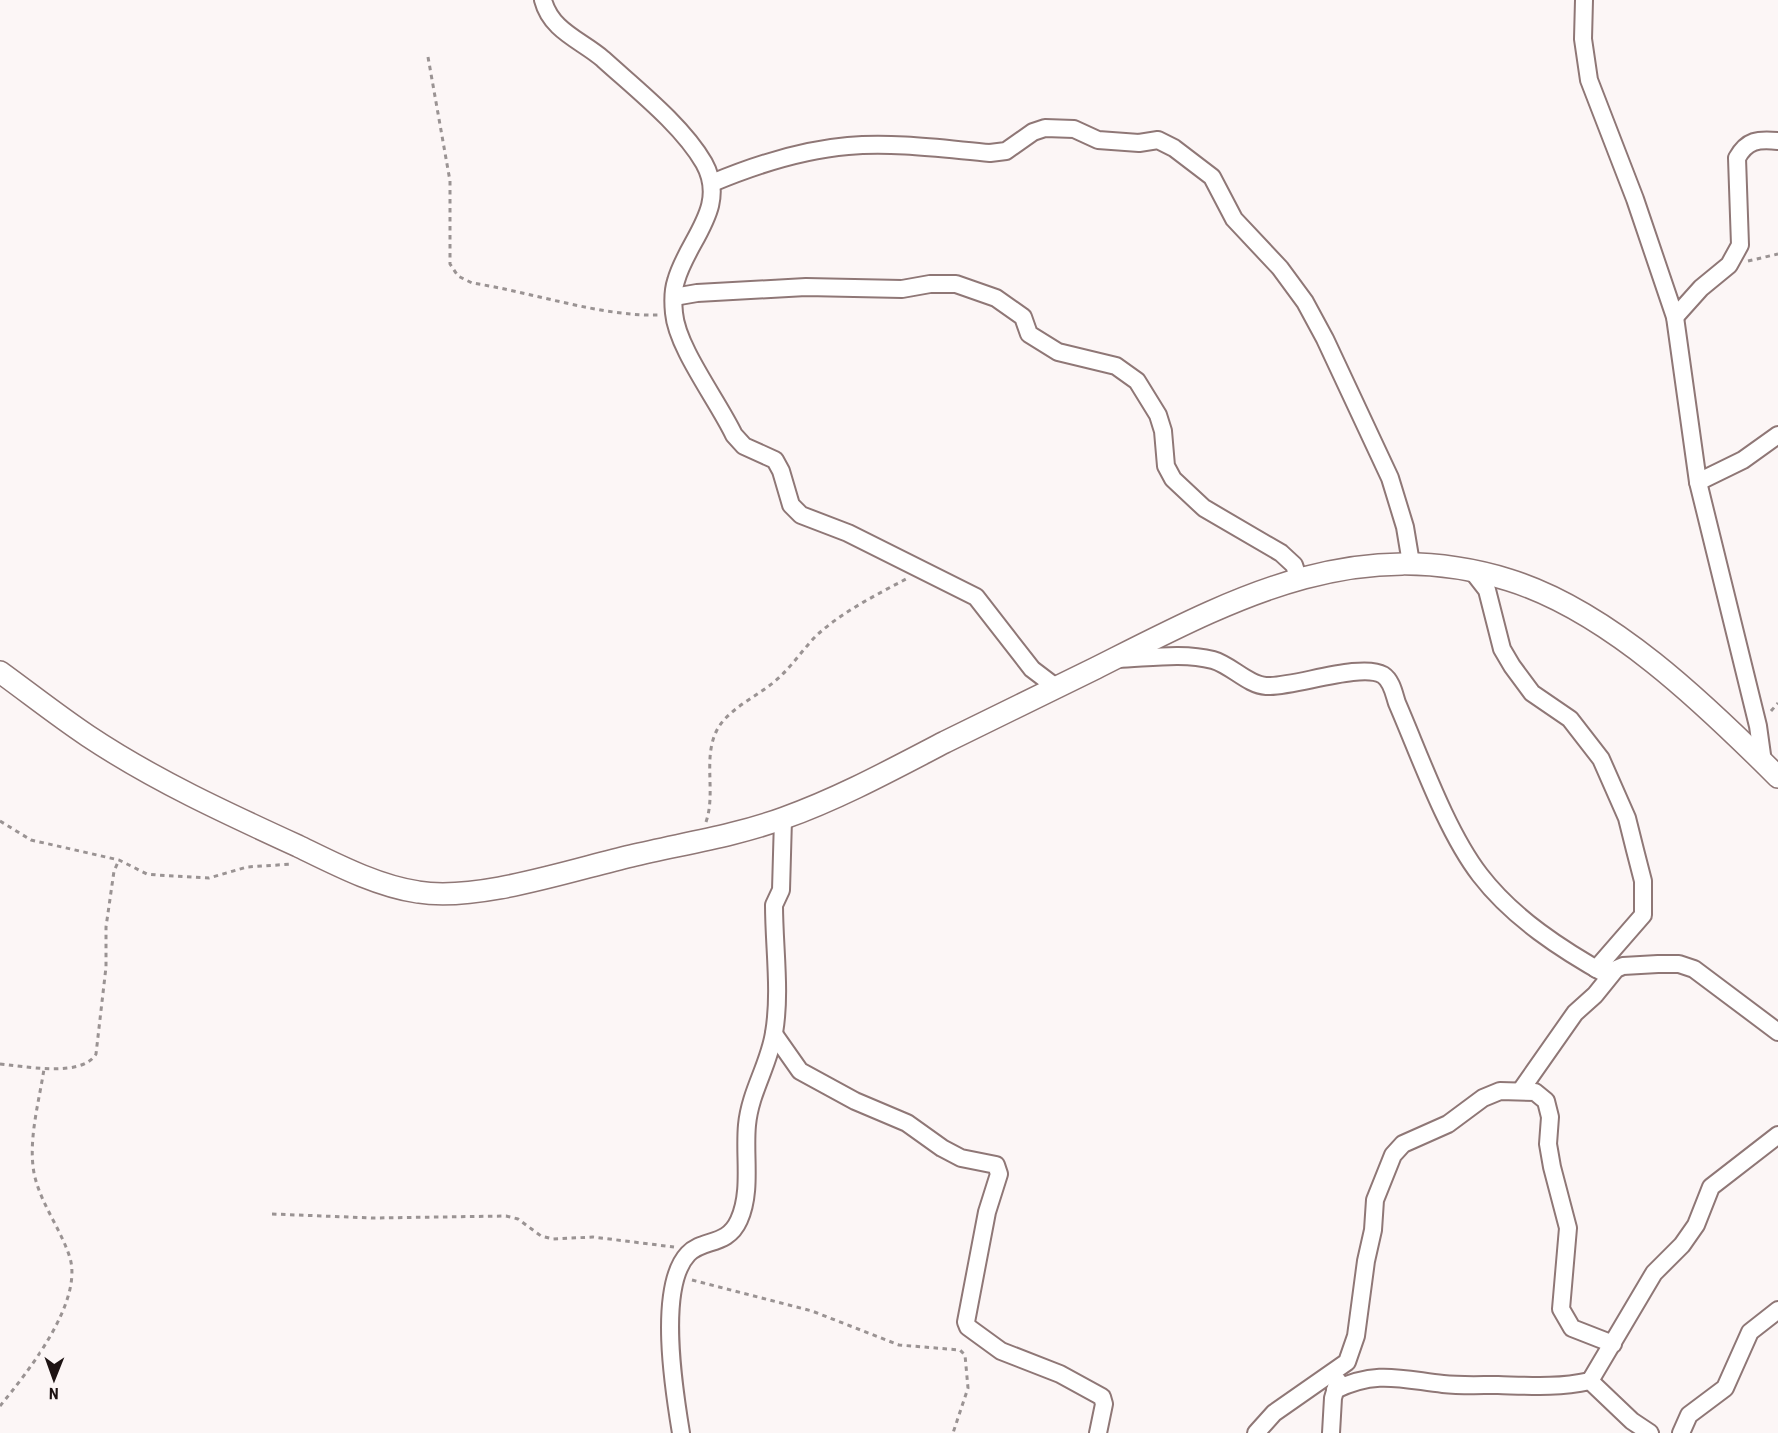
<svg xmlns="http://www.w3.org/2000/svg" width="1778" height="1433" viewBox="0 0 1778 1433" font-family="'Roboto Condensed',sans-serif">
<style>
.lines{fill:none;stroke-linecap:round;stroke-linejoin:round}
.minor-casing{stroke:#8f7776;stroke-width:20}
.tertiary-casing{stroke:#8f7776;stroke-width:24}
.path{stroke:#9a9393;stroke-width:3;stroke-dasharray:4.5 4.5;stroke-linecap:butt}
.minor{stroke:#fff;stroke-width:16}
.tertiary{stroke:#fff;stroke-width:21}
</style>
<rect width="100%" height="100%" fill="#fcf6f6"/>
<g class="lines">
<defs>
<g id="minor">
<path d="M543,0C551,31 581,40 603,59C636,89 682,125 704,163C729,208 687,240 676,281C673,290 673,303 674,313C677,348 718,401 734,435L744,446L775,460L781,471L791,505L801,515L848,533L976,597L1032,669L1057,688"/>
<path d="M1584,0L1583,39L1589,80L1635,199L1675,317L1698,482L1758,726L1763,762"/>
<path d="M712,183C755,165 801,150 848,146C895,142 944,149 990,153L1006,151L1033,132L1045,128L1074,129L1098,140L1139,143L1158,140L1174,148L1212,177L1234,219L1280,268L1305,302L1325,339L1390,478L1405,527L1411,563"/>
<path d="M674,297L697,293L806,287L902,289L930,284H956L996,298L1023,317L1029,334L1058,352L1116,366L1137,381L1158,415L1163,431L1166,466L1173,479L1204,508L1281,553L1294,565L1298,577"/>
<path d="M1675,317L1701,288L1729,265L1740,245L1737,158C1747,140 1758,139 1778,141"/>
<path d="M1698,482L1743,460L1778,435"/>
<path d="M1473,572L1487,590L1502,649L1512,666L1532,693L1570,719L1601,759L1627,818L1635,850L1643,881V915L1596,969"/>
<path d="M1117,659C1148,658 1183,652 1213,660C1231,665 1248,685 1266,686C1292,688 1361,662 1383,675C1392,681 1394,694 1397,703C1420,756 1446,831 1480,875C1513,918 1562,950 1609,976"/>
<path d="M774,1034L800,1071L855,1101L907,1123L942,1148L961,1158L996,1165L999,1174L987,1212L966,1322L968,1327L1001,1351L1060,1374L1102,1397L1104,1404L1098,1433"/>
<path d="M1521,1090L1575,1013L1595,995L1616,969L1623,966L1658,964H1679L1694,969L1778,1032"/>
<path d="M1590,1381L1654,1273L1682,1245L1696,1225L1711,1187L1778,1135"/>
<path d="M1335,1390C1376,1370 1400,1379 1443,1384C1461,1386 1480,1385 1498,1385C1532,1386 1557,1388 1590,1381L1632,1421L1650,1433"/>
<path d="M681,1433C674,1391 657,1287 688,1254C703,1238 727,1247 739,1220C752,1191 744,1156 747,1125C750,1092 769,1065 774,1033C781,992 774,947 774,905L781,890L783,819"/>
<path d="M1256,1433L1274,1413L1347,1362L1356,1336L1366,1261L1373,1230L1375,1200L1393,1155L1403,1144L1448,1124L1483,1098L1500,1091L1535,1092L1546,1101L1550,1117L1548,1144L1552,1167L1568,1228L1561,1309L1572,1328L1613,1344"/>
<path d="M1331,1433L1333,1398L1338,1381"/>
<path d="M1681,1433L1689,1415L1725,1388L1750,1332L1778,1310"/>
</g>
<path id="tertiary" d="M0,672C29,693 58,716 88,736C154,780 226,813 298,846C335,864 377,886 418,892C477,902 571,870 631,856C681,844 735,836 784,818C840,798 893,769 945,742C995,717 1046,693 1096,668C1231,600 1353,532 1509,580C1609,611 1705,704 1778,777"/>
</defs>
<use href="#minor" class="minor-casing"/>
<use href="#tertiary" class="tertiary-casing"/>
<g class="path">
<path d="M428,57L450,181V264L458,276L472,283C532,292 601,317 660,315"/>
<path d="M1748,261L1778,254"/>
<path d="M1771,711L1778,703"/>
<path d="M0,821L31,840L119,860L147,874L157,875L209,878L247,867L293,864"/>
<path d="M706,822C716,793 703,760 716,732C726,710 756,697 774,682C791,668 802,650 817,635C842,612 876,595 906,579"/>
<path d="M0,1064C23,1066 82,1078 96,1054L106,967V927L114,871L119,860"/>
<path d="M272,1214L373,1218L506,1216L518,1219L541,1236L553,1239L593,1237L674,1247"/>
<path d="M692,1280L812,1311L899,1345L960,1350L965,1355L968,1388L953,1433"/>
<path d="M0,1406C27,1373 83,1303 70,1258C61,1229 40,1203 34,1173C28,1140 39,1102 44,1069"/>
</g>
<use href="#minor" class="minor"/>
<use href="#tertiary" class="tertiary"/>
</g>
<g transform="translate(54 1379) rotate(181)" stroke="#fcf6f6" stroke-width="4.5" paint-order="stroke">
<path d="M0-4.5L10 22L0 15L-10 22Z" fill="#1d1313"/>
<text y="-9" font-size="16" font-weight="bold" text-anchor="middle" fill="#1d1313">N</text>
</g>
</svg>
